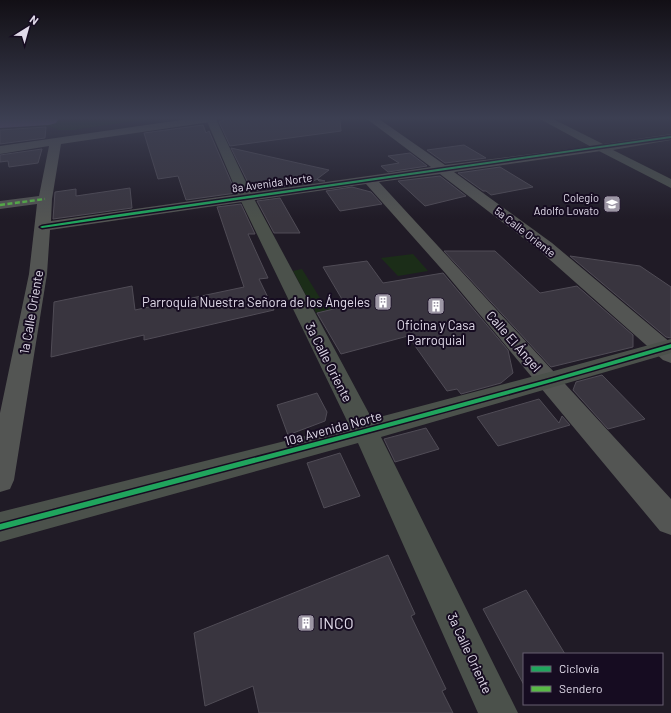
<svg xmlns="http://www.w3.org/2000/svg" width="671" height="713" viewBox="0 0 671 713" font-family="Barlow,sans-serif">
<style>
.green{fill:#1b2d18}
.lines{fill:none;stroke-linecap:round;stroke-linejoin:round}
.river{fill:#665181;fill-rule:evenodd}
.building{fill:#39353f;stroke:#504c56}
.street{fill:#535553;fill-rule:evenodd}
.secondary{fill:#4b514b;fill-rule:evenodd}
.quiet{stroke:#58b947;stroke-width:2.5;stroke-dasharray:5 2.5;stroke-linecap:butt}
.cycleway-casing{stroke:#160c21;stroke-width:3}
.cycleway{fill:#20a55d;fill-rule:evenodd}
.labels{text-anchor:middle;stroke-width:4;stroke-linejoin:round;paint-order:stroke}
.far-street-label{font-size:11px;fill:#e0dae9;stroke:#160c21}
.far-poi-label{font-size:11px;fill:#e0dae9;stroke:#160c21;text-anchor:end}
.poi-label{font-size:13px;fill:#e0dae9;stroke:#160c21;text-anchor:end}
.street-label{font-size:13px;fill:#e0dae9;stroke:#160c21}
.near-poi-label{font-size:16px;fill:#e0dae9;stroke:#160c21;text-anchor:start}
</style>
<rect width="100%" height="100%" fill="#201b26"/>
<g class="green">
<path d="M148,119L73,130H59L49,126L35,125L34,122L67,120Z"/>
<path d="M413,254L428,271L398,276L381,258Z"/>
<path d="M302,269L320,298V299L309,301L293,271Z"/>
<path d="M342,300L346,306L316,313L313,306Z"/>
</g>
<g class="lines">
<path class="river" d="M0,119H59L56,123L49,125L0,128Z"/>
</g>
<g class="building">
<path d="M226,119H340L341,131L230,146L219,122Z"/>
<path d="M203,125L206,133L209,131L236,193L186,200L178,176L158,179L144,133Z"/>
<path d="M46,127L45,138L0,144V130Z"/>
<path d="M464,145L486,158L445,163L427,150Z"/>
<path d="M231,148L329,170L317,179L325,181H319L317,179L312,182L252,191Z"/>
<path d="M42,149L38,163L9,167L8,161L0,162V155Z"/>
<path d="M410,153L427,166L388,172L381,166L399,163L388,156Z"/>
<path d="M500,167L533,187L491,195L486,191H483L458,173Z"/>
<path d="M440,176L466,196L425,206L398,181Z"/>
<path d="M352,187L371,192L382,204L340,211L326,191Z"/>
<path d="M130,188L132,208L53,219L55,192L76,189V196Z"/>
<path d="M280,198L300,233H274L257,201Z"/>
<path d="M241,204L255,234H248L268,278L259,279L274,310L144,340V335L51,357L54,302L132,286L135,310L244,287L217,207Z"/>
<path d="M444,251H495L540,293L577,286L633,335V347L551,367Z"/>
<path d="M570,256L640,266L671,287V338L666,337Z"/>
<path d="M367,261L383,283L443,273L508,350L513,373L501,383L461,394L457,389L447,391L408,336L341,354L317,313L346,306L323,267Z"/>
<path d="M602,375L645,419L608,429L573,390L576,382Z"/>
<path d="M317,393L327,412L325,421L288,435L277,405Z"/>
<path d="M539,399L559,423L562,416L570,425L498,446L477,417Z"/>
<path d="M426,428L439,449L395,462L384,439Z"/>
<path d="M340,453L360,496L324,508L307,463Z"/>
<path d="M388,555L415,614L411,616L446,689L442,691L453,713H259L253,686L205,706L194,633Z"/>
<path d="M526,590L565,654H524V685L483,609Z"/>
</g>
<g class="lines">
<path class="street" d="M188,119H215L210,122L61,144L52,199L51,221L431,167L367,119H379L445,165L601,145L605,146L607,148L605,150L601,151L454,172L552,243L671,343V363L663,360L540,251L440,174L379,182L671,499V535L660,531L446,274L366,184L50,230L47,274L14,480L10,489L0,492V413L29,274L37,204L0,209V201L39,196L49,146L0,154V146Z"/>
<g class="secondary">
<path d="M206,119H216L253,197L372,419L550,372L671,339V353L381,437L518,713H478L358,443L0,542V512L349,425L239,197Z"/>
<path d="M540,119H553L603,144L671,134V140L613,150L671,179V188L597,150Z"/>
</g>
<path class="quiet" d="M0,205L45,199"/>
<defs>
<g id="cycleway">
<path d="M671,136V138L592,149L42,228L40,227L42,226L120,214Z"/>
<path d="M671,344V348C448,413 224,471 0,530V524L365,429L550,379Z"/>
</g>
</defs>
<use href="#cycleway" class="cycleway-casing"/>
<use href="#cycleway" class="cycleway"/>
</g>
<linearGradient id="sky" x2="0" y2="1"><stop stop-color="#120f15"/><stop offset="0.54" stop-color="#3c3f52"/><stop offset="1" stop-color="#3c3f52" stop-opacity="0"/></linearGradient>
<rect width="671" height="219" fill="url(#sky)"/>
<defs>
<symbol id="school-square" viewBox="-11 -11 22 22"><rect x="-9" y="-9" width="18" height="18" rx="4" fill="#9d97a5" stroke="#160c21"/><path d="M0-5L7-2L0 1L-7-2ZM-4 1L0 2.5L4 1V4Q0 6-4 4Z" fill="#fff"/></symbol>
<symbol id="building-square" viewBox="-11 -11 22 22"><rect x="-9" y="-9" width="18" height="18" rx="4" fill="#9d97a5" stroke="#160c21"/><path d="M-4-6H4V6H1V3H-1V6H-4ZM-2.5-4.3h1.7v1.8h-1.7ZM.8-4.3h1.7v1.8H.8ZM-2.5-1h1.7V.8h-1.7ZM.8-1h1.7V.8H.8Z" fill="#fff"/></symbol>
</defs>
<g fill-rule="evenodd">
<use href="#school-square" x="602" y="194" width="20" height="20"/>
<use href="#building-square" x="373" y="292" width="20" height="20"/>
<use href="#building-square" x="426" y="296" width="20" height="20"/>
<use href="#building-square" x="296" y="613" width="20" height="20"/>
</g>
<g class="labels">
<g class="far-street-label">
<text transform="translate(272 183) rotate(-8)" y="4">8a Avenida Norte</text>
<text transform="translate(525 232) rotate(38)" y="4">5a Calle Oriente</text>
</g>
<g class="far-poi-label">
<text x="599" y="202">Colegio<tspan x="599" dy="13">Adolfo Lovato</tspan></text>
</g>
<g class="poi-label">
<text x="370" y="307">Parroquia Nuestra Señora de los Ángeles</text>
<text x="436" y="330" text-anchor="middle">Oficina y Casa<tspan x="436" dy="15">Parroquial</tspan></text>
</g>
<g class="street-label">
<text transform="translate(31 312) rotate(-80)" y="5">1a Calle Oriente</text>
<text transform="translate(514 341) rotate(49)" y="5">Calle El Ángel</text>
<text transform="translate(329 362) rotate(63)" y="5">3a Calle Oriente</text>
<text transform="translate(333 428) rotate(-15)" y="5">10a Avenida Norte</text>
<text transform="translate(470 653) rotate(65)" y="5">3a Calle Oriente</text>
</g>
<g class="near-poi-label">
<text x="319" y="629">INCO</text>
</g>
</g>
<rect x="523" y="653" width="140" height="52" fill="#160c21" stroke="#675e71"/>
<rect x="531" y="666" width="20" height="6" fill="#20a55d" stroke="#675e71"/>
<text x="559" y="673" font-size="12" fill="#e0dae9">Ciclovía</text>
<rect x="531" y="686" width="20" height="6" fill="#58b947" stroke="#675e71"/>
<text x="559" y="693" font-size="12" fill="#e0dae9">Sendero</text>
<g transform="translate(28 28) rotate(37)" stroke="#160c21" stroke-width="3" paint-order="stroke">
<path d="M0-3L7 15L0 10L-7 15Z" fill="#e0dae9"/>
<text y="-6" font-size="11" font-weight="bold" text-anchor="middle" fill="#e0dae9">N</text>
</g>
</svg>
